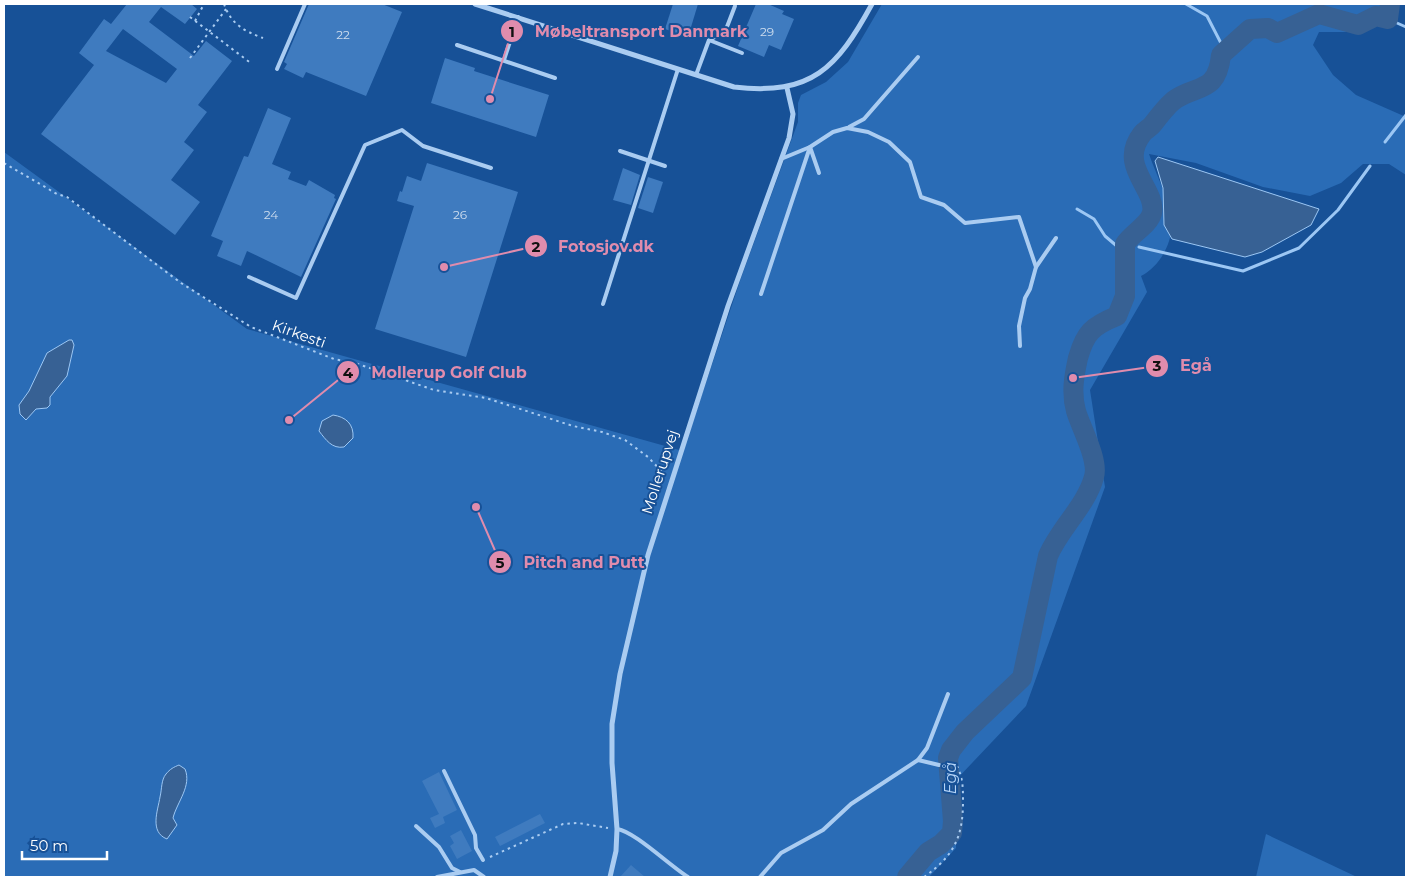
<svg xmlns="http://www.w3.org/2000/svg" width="1410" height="881" viewBox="0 0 1410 881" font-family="Montserrat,sans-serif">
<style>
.green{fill:#2a6cb6}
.water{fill:#376194;stroke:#9cc7f4}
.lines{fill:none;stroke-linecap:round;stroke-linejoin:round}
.stream{stroke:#9cc7f4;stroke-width:3}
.river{stroke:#376194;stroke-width:20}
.building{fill:#3f7bbf;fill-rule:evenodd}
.path{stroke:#aaccf1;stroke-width:2;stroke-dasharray:2.5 4;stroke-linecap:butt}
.service{stroke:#aaccf1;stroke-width:4}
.minor{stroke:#aaccf1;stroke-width:5}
.labels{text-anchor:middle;stroke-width:4;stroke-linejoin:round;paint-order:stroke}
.number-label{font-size:12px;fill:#cfdeef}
.street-label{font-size:15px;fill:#fff;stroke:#175197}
.water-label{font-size:16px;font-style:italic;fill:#b6d5f8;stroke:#175197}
.leader{fill:none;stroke:#e08cad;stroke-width:2}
.callout-dot{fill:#e08cad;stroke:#175197;stroke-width:2}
.mark-label{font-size:15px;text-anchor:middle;font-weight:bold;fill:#111}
.callout-label{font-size:16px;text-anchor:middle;font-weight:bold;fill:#e08cad;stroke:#175197;stroke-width:4;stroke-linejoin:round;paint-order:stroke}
</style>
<rect width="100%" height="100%" fill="#175197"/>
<g class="green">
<path d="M882,4H1388L1378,22L1351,32H1319L1313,45L1333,75L1356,95L1406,117V175L1389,164H1363L1341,183L1310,196L1263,187L1196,163L1149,154C1156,174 1168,197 1171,217C1175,239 1161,266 1141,276L1147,292L1090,390L1105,487L1026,706L955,781L956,848L929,877H4V152L247,329L683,451L741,278L798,122V103L801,95L826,82L848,62Z"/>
<path d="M1266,834L1357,877H1256Z"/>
</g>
<g class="water">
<path d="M1158,157L1319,209L1311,225L1262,252L1245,257L1172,239L1164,225L1163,188L1155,161Z"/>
<path d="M69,340H72L74,345L67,376L50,397V405L47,408L36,409L26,420L20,414L19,405L29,391L47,353Z"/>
<path d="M333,415C346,417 354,424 353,438L344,447C332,449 326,440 319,431L322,421Z"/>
<path d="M179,765L185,769C192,786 177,802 173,818L177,825L167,839C149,832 158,810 160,797C162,789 161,780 166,774C170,769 174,767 179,765Z"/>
</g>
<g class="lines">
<g class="stream">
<path d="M1186,4L1207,16L1225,51"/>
<path d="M1388,19L1406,27"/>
<path d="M1385,142L1406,115"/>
<path d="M1077,209L1094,219L1105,236L1125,253"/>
<path d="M1139,247L1243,271L1299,248L1338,210L1370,166"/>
</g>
<path class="river" d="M907,877L928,852L941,844L952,833L953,821L948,758L951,750L965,732L1022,678L1048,556C1060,528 1086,506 1094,477C1099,460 1081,428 1076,411C1071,393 1074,376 1078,358C1085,333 1092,326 1117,316L1125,296V244C1132,233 1149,225 1152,213C1157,189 1117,166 1142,134C1145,130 1150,128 1153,124C1159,116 1165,108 1173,101C1195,84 1217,95 1221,55L1250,29L1268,28L1277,33L1319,14L1358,25L1376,16L1388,19L1390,4"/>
</g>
<g class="building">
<path d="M127,4H191L197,9L185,24L161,7L149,22L194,56L206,41L232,61L198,105L207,112L184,142L194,150L171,180L200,202L175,235L41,134L94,65L79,53L104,19L111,24ZM123,29L177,69L166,83L106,51Z"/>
<path d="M309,4H382L402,12L366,96L306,72L303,78L284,69L287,64L284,62Z"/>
<path d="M673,4H698L688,37L665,29Z"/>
<path d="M756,4H768L784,11L782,14L794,19L781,50L769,45L764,57L738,46Z"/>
<path d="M445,58L475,68L474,71L549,95L536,137L431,103Z"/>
<path d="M268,108L291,118L272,164L291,172L288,179L306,186L309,180L335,195L334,198L336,199L301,277L247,251L241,266L217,256L223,241L211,236L244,156L248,157Z"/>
<path d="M427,163L518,192L466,357L375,329L414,206L397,201L400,191L402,192L407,176L421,181Z"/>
<path d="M623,168L640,175L631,205L613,200Z"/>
<path d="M648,177L663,182L653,213L638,208Z"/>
<path d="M439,772L457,810L443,817L445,823L435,828L430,818L439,814L422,781Z"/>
<path d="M540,814L545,823L500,846L495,837Z"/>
<path d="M461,830L472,851L457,859L450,846L454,843L450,836Z"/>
<path d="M631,865L645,877H620Z"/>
</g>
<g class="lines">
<g class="path">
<path d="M224,4C231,24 244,31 263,38"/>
<path d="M190,17L252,64"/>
<path d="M195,21L204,4"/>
<path d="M190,58L226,9"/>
<path d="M4,163L57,194L67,197L181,283L251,327L334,359L355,363L434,390L486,398L573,426L602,432L625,440L648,457L665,475"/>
<path d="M490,857L563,824L578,823L608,828"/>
<path d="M924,877C954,856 963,837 963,801C963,788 963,778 957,766L947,765"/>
</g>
<g class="service">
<path d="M709,40L725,32L735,6"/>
<path d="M457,45L555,78"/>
<path d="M504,60L518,17"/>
<path d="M277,69L305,4"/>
<path d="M696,75L709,40L742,53"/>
<path d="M849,127L864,119L918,57"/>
<path d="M620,151L665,166"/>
<path d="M781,159L810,147L819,173"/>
<path d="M249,277L296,298L365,145L402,130L423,146L491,168"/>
<path d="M761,294L810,147L833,132L847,128L868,132L889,142L910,162L921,197L944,205L965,223L1019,217L1036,267"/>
<path d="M603,304L678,69"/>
<path d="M1020,346L1019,326L1025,298L1030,289L1036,267L1056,238"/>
<path d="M918,760L939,765"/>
<path d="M444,771L475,835L476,848L483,860"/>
<path d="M416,826L439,847L452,868L460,872"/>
<path d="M617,829C634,831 670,866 688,877"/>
<path d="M437,877L474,870L484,877"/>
<path d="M760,877L781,853L823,830L851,804L918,760L927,748L948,694"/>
</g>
<g class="minor">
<path d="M475,4L734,87C812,96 837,68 872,4"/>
<path d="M610,877L616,851L617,829L612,763V724L620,674L648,555L728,306L789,138L793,114L787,88"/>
</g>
</g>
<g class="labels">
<g class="number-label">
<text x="767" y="36">29</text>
<text x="343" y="39">22</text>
<text x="271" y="219">24</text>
<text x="460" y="219">26</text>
</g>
<g class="street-label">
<text transform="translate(299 334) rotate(20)" y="5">Kirkesti</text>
<text transform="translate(660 472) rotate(-72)" y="5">Mollerupvej</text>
</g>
<g class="water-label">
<text transform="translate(950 778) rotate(-90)" y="6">Egå</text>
</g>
</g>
<path class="leader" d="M490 99L512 31M444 267L536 246M1073 378L1157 366M289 420L348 372M476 507L500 562"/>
<g class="callout-dot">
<circle cx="490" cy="99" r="5"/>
<circle cx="444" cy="267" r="5"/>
<circle cx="1073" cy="378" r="5"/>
<circle cx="289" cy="420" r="5"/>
<circle cx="476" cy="507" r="5"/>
<circle cx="512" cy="31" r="12"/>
<circle cx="536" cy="246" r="12"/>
<circle cx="1157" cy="366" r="12"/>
<circle cx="348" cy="372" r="12"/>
<circle cx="500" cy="562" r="12"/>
</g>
<g class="mark-label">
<text x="512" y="37">1</text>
<text x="536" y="252">2</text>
<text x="1157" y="371">3</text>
<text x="348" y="378">4</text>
<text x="500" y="568">5</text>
</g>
<g class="callout-label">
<text x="641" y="37">Møbeltransport Danmark</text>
<text x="606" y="252">Fotosjov.dk</text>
<text x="1196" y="371">Egå</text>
<text x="449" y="378">Mollerup Golf Club</text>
<text x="584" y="568">Pitch and Putt</text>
</g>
<rect width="1410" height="881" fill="none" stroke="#ffffff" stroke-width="10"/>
<path d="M22 851v8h85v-8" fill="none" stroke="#ffffff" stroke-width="2.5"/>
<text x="30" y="851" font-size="15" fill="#ffffff" stroke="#175197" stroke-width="4" paint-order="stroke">50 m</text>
</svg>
